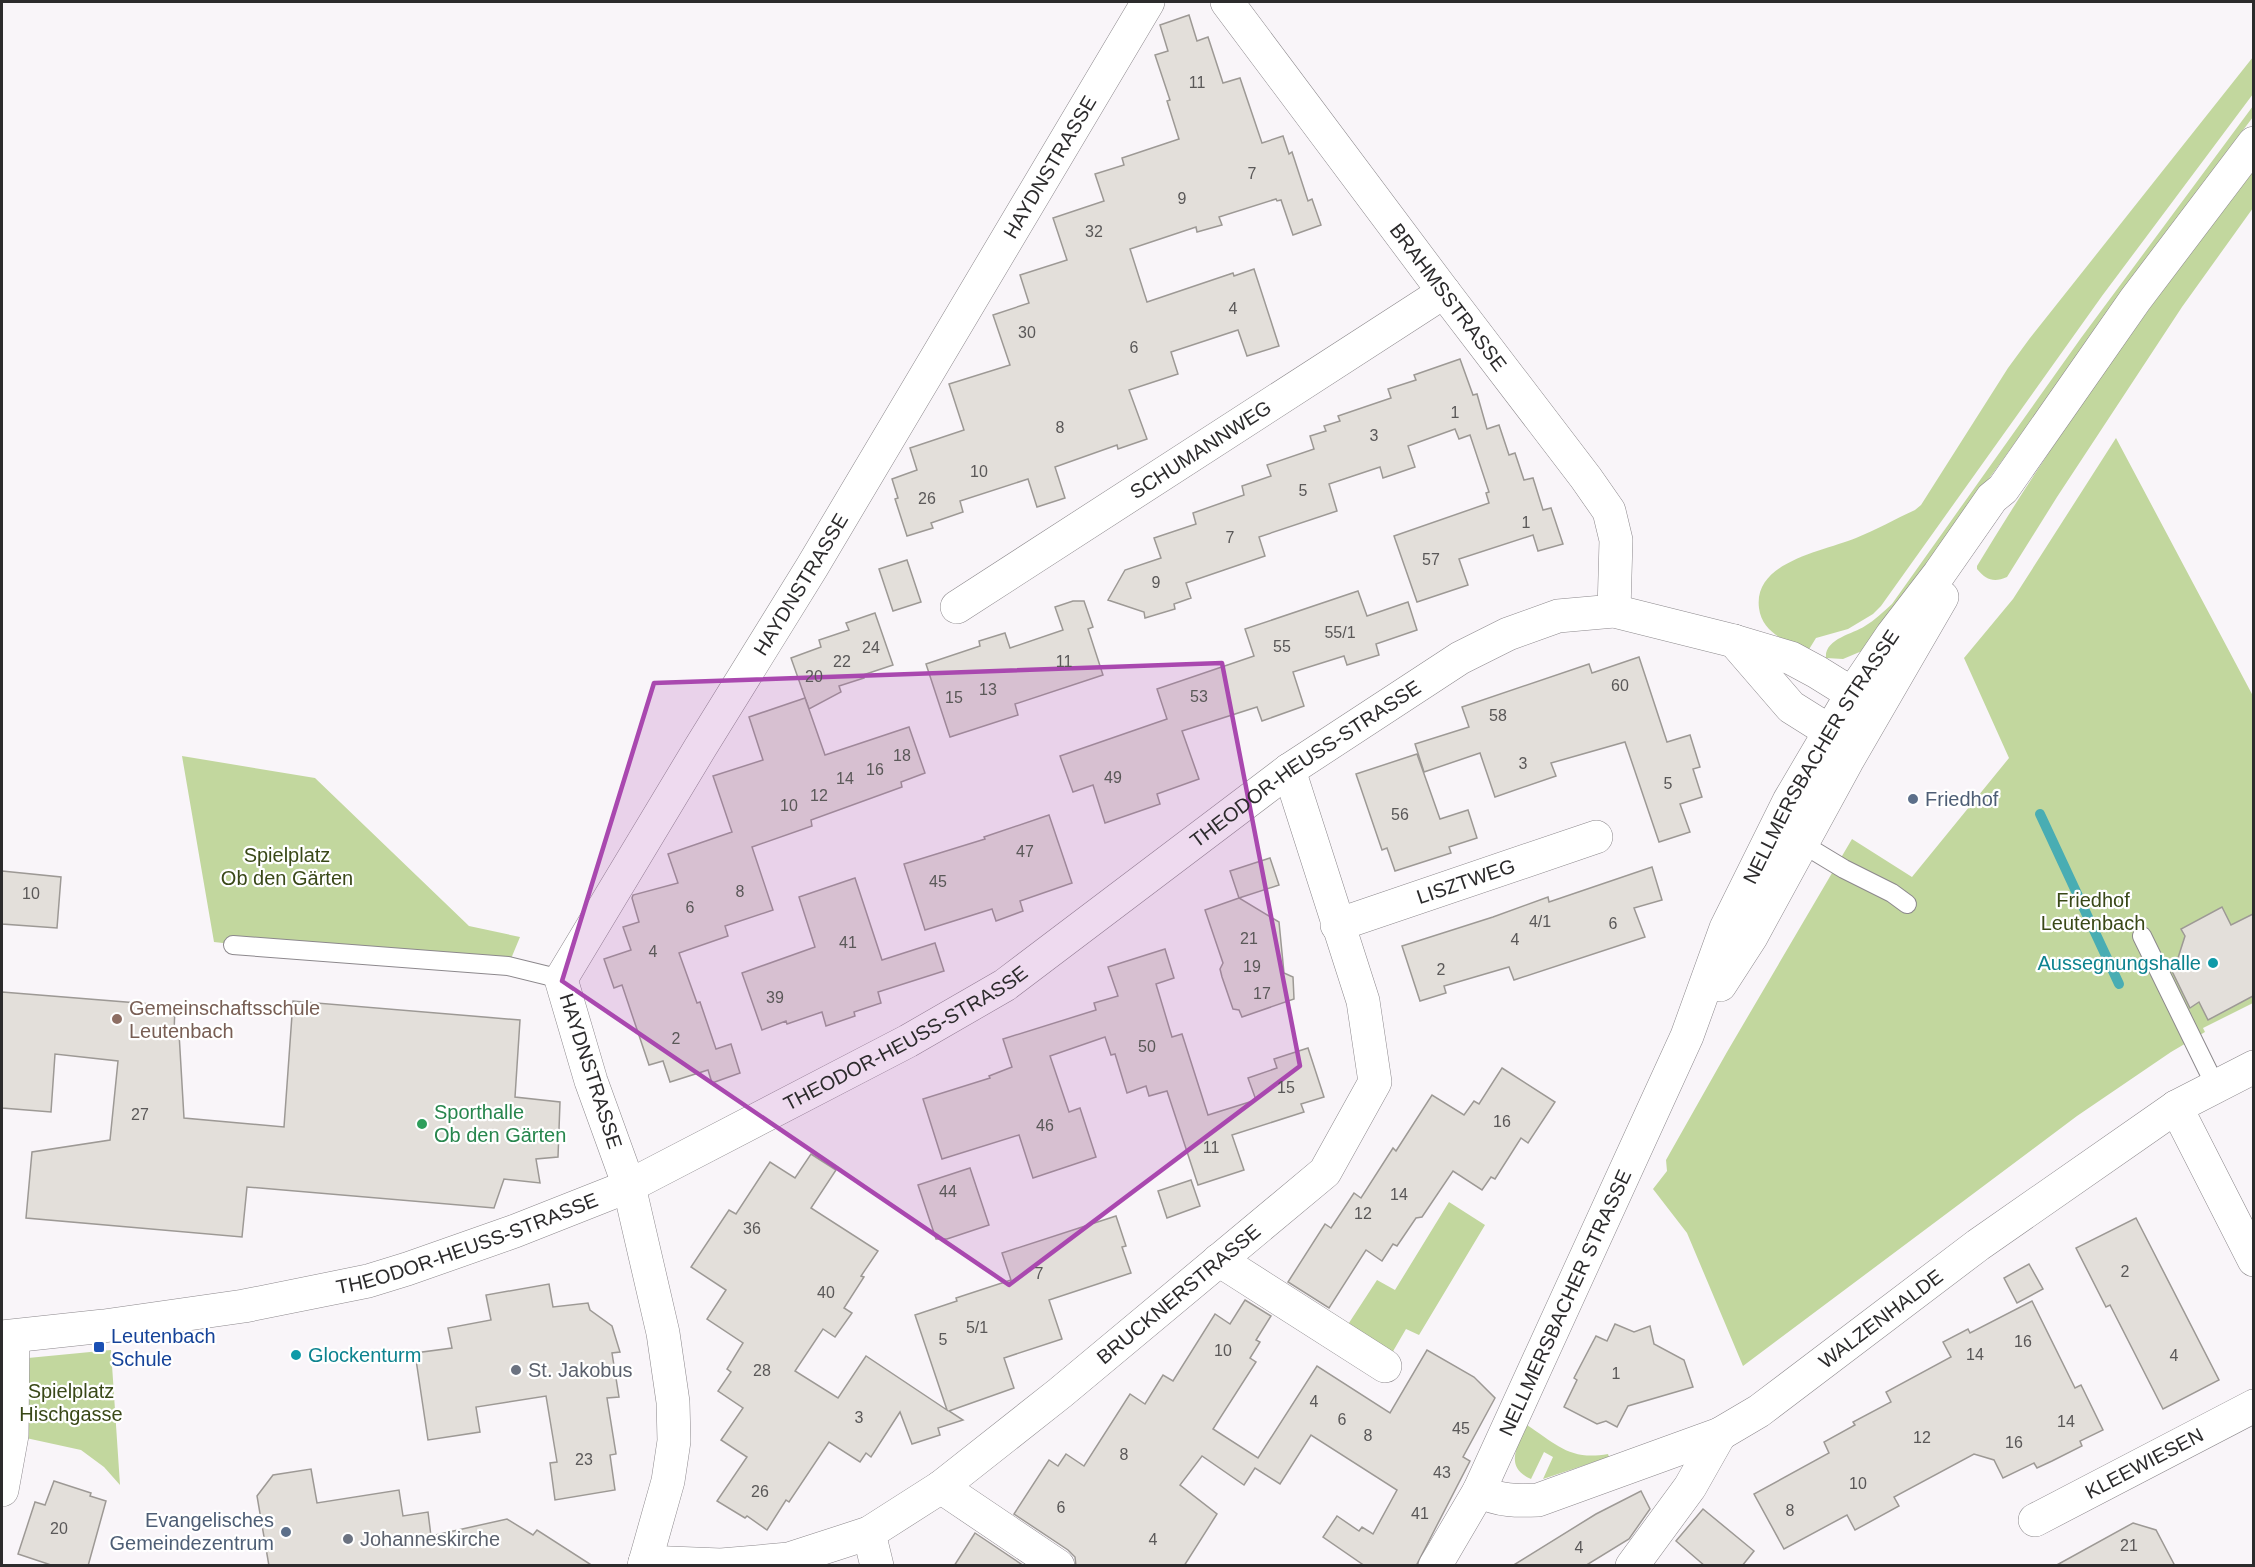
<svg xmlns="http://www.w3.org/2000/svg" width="2255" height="1567" viewBox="0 0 2255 1567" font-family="Arial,sans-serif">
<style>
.green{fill:#c2d79e}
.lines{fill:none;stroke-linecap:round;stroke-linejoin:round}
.stream{stroke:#49adb3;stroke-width:10}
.building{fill:#e3dfda;stroke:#9d9995;stroke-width:1.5}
.service-casing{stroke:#8c888c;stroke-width:20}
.minor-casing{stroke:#8c888c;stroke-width:34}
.tertiary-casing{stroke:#8c888c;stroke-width:34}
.service{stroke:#fff;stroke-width:18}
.minor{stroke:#fff;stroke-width:33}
.tertiary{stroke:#fff;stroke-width:33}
.marked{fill:#a948af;fill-opacity:0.2;stroke:#a948af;stroke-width:4.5;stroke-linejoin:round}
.service-dot{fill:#5c6f8a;stroke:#fff;stroke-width:2}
.culture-dot{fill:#0f9aa8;stroke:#fff;stroke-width:2}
.education-dot{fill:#8d6e63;stroke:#fff;stroke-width:2}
.leisure-dot{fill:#2e9e5b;stroke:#fff;stroke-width:2}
.transit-dot{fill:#1a4fb4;stroke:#fff;stroke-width:2}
.worship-dot{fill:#6b7280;stroke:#fff;stroke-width:2}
.labels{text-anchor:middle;stroke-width:4.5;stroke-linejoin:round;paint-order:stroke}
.number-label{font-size:16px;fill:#5a5858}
.street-label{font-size:20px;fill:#2c2b2c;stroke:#fff}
.service-label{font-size:20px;fill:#4e5e75;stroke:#fff;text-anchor:start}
.park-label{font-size:20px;fill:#394817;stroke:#fff}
.culture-label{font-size:20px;fill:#0d838f;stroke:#fff;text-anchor:end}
.education-label{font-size:20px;fill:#785e54;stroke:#fff;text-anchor:start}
.leisure-label{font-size:20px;fill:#27864d;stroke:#fff;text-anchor:start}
.transit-label{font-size:20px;fill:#164399;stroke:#fff;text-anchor:start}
.worship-label{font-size:20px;fill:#5b616d;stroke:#fff;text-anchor:start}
</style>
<rect width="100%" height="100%" fill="#f9f5f9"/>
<g class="green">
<path d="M2253,57V94L2102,296L1881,606L1873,614L1848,629L1816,638L1808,651C1787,642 1762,633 1759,608C1753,561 1825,551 1856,538C1876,530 1895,519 1915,510L1921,505L2008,368L2030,338Z"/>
<path d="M2253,106V117C2119,293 1995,475 1862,651L1843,659L1826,658C1824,639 1853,634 1865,626C1875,620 1883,612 1892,604L2081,338Z"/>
<path d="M2253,169V208L2182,307L2057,497L2007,577C1994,583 1986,580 1977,569V566C2060,428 2156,298 2253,169Z"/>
<path d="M2116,438L2253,696V1003L2203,1028L2205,1032L2171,1052L2077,1116L1743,1366L1687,1233L1653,1189L1667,1171L1666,1160L1727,1052L1852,839L1912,877L2009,758L1964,658L2013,599Z"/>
<path d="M182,756L315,778L469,926L520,937L508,966L509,975L214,942Z"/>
<path d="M1449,1202L1485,1225L1419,1335L1406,1329L1392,1353L1347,1326L1377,1280L1395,1290Z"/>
<path d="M111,1350L120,1485L104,1467L81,1450L26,1438L28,1358Z"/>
<path d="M1527,1425C1556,1444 1570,1461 1608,1454L1609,1457L1543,1479L1553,1457L1544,1452L1531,1479C1503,1467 1518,1445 1527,1425Z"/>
</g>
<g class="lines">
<path class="stream" d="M2040,814L2119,984"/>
</g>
<g class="building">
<path d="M1189,15L1197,41L1208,37L1223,83L1240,78L1262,143L1283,136L1289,154L1292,152L1308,201L1312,199L1321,225L1293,235L1281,200L1277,201L1276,199L1219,217L1222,225L1197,232L1196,227L1130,249L1147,302L1233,273L1234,276L1254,269L1279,346L1247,356L1238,330L1171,352L1178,374L1129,390L1147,439L1118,449L1117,445L1055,467L1065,498L1037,507L1028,479L960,501L963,512L931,523L933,528L907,536L895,499L898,498L892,479L917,470L910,448L964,430L949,384L1010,365L993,315L1029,303L1020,275L1067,260L1053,218L1104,201L1095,174L1124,165L1122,158L1179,139L1167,101L1170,100L1155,55L1168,51L1160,25Z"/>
<path d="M1460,359L1473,395L1477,394L1487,429L1499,425L1509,455L1515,453L1524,480L1533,478L1543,510L1551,508L1563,544L1538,551L1533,535L1459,559L1468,585L1417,602L1394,536L1489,503L1486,493L1489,492L1470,435L1459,439L1455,429L1408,446L1415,467L1383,478L1380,467L1329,484L1337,511L1259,537L1265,556L1186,583L1191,598L1174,604L1175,609L1145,618L1144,612L1108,600L1125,570L1161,558L1154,538L1196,524L1193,513L1244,495L1242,486L1271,476L1267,465L1314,449L1310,436L1326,431L1324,426L1340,421L1338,416L1391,398L1388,389L1416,380L1414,375Z"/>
<path d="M907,560L921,602L893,611L879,569Z"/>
<path d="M1358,591L1367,616L1408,602L1417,630L1376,644L1379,655L1347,665L1344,656L1293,672L1304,706L1262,721L1257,707L1182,731L1199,779L1157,794L1160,804L1105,823L1093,785L1073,792L1060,756L1167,719L1157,689L1254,656L1245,629Z"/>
<path d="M1073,601H1084L1093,627L1088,629L1103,675L1015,704L1018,715L950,737L926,664L980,646L979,641L1005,633L1010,648L1063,630L1055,607Z"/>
<path d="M875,613L893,665L863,675L864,678L839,686L841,692L809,709L791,658L821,647L819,640L849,630L846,623Z"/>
<path d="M1639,657L1667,742L1690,735L1700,767L1693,769L1702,797L1680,804L1690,832L1659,842L1625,742L1551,763L1556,776L1495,797L1480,753L1424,772L1415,744L1469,727L1462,707L1589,664L1592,673Z"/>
<path d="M805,698L825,755L909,727L925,773L901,782L902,787L811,820L812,826L752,847L773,910L725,926L728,936L679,953L697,1003L700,1002L716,1049L731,1044L740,1073L712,1083L708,1070L670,1082L663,1061L649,1065L622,985L614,988L604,959L631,950L623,927L639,922L632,898L633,895L678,883L668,854L732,832L713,776L763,760L749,717Z"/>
<path d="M1417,754L1440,819L1468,810L1477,838L1449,847L1451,853L1395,871L1387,848L1382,850L1356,774Z"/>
<path d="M1049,815L1072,883L1020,901L1023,911L996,921L992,909L925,930L904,864L985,839L984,837Z"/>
<path d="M1270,858L1279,885L1239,898L1279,922L1284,973L1293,977L1294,999L1242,1017L1239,1010L1233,1009L1222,977L1220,969L1223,963L1205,910L1239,898L1230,871Z"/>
<path d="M1652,867L1662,900L1634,908L1645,937L1514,980L1509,967L1444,986L1446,993L1420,1001L1402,946L1493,917L1548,897L1549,902Z"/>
<path d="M2,871L61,877L57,928L2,924Z"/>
<path d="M855,878L882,960L935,943L944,971L878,992L881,1003L854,1012L855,1016L826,1026L822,1012L787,1024L786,1021L762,1030L742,973L815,947L799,897Z"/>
<path d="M2222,907L2231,925L2253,914V996L2208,1020L2199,1002L2190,1008L2169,965L2177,961L2185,936L2181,929Z"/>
<path d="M1165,949L1174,978L1156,984L1172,1037L1182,1034L1208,1115L1256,1100L1248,1078L1277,1068L1274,1059L1308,1048L1324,1097L1301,1104L1304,1112L1232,1135L1244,1170L1198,1185L1167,1091L1149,1096L1146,1086L1127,1093L1115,1054L1111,1055L1105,1037L1050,1056L1069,1112L1080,1108L1096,1157L1033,1178L1019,1135L942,1159L923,1099L990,1078L989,1076L1012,1067L1003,1039L1096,1010L1094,1003L1118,996L1108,967Z"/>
<path d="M2,992L175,1006L174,1033H179L184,1118L284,1127L293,1001L520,1020L515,1097L560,1102L558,1157L536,1159L540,1183L504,1179L494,1208L247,1187L242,1237L26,1218L32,1152L110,1140L118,1061L55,1054L51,1112L2,1108Z"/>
<path d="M1502,1068L1555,1102L1528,1143L1521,1138L1495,1179L1491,1177L1482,1190L1453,1171L1422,1217L1416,1218L1397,1246L1393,1244L1382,1261L1366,1250L1329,1308L1288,1282L1325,1224L1331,1228L1354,1193L1361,1198L1393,1148L1396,1151L1432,1095L1464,1115L1474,1101L1479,1104Z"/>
<path d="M811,1154L836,1170L811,1208L878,1251L861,1276L864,1277L844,1308L852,1313L835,1337L823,1329L795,1371L838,1398L866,1356L947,1410L915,1315L957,1301L956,1298L1011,1280L1002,1253L1116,1216L1126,1246L1122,1247L1131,1273L1049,1300L1062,1339L1004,1358L1014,1388L949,1411L963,1420L938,1428L940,1435L912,1444L900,1412L871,1457L866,1453L860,1462L829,1442L789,1502L786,1500L767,1530L747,1516L745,1518L717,1501L747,1457L721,1440L743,1408L718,1391L731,1372L727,1369L743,1343L707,1319L726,1290L691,1267L729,1210L736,1214L770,1162L795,1178Z"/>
<path d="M970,1168L989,1225L947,1239H936L918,1185Z"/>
<path d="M1191,1180L1200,1206L1167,1218L1158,1191Z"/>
<path d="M2136,1218L2219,1380L2163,1409L2110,1305L2106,1307L2076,1248Z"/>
<path d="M2029,1264L2043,1289L2017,1303L2004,1278Z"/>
<path d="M549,1284L553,1307L588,1303L590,1310L612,1326L620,1352L612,1353L619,1397L607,1398L616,1454L610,1455L615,1490L555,1500L550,1463L557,1462L546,1396L476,1407L480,1432L428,1440L415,1353L452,1348L448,1328L491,1320L486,1295Z"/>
<path d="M1245,1300L1271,1316L1256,1340L1260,1342L1250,1358L1256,1362L1213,1429L1258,1458L1317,1366L1390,1413L1427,1350L1474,1377L1495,1398L1463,1457L1470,1461L1416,1566H1365L1323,1537L1337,1516L1359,1531L1362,1527L1373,1534L1397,1490L1311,1435L1280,1484L1255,1468L1244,1485L1202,1456L1180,1485L1217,1514L1184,1566H1076L1075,1557L1068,1550L1014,1514L1049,1460L1058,1466L1066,1454L1084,1466L1130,1394L1145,1404L1163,1375L1173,1381L1215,1314L1230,1324Z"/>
<path d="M2032,1301L2075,1388L2081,1385L2103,1430L2080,1441L2082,1446L2052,1461L2037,1468L2034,1463L2003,1478L1994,1460L1974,1454L1894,1497L1899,1506L1855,1530L1847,1515L1784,1549L1754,1494L1829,1453L1824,1442L1855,1425L1853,1422L1891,1402L1886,1392L1951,1357L1943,1342L1968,1329L1970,1333Z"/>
<path d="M1615,1324L1634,1332L1650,1326L1654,1344L1684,1360L1693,1387L1628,1406L1617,1427L1606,1421L1597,1424L1564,1407L1577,1380L1574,1378L1596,1336L1607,1341Z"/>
<path d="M311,1469L317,1503L399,1490L403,1516L428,1512L431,1536L507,1519L533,1535L537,1530L593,1566H269L257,1496L273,1475Z"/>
<path d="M54,1481L91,1493L90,1496L106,1501L88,1566H54L18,1554L35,1502L45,1505Z"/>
<path d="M1641,1491L1650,1509L1629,1539L1585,1566H1512L1596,1514Z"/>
<path d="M1703,1509L1754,1551L1742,1566H1705L1676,1541Z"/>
<path d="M2133,1523L2156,1530L2175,1566H2055Z"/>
<path d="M975,1533L1024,1566H954Z"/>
</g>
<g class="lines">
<defs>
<g id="service">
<path d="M1801,843L1844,869L1892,893L1907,904"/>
<path d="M2142,936L2215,1085"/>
<path d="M233,945L508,966L561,979"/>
</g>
<g id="minor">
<path id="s1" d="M1227,2L1444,292L1586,478L1609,511L1616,540L1614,611"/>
<path id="s2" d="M957,607L1444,292"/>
<path d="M1734,641L1791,707L1853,746"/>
<path id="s3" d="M1337,925L1596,837"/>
<path d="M2176,1107L2254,1260"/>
<path d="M1219,1260L1385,1366"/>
<path id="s4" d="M2,1337L104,1326L244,1306L368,1281L407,1269L515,1231L629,1186L908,1041L1005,985L1289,770L1460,658L1508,634L1558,616L1614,611L1734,641L1791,658L1817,672L1875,708"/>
<path d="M941,1487L1058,1566"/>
<path d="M2,1490L12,1435L13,1337"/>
<path id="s5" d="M1479,1491C1499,1501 1517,1501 1538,1500L1720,1434L1759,1411L1978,1245L2176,1107L2254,1067"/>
<path id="s6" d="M2035,1520L2254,1406"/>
<path d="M869,1533L877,1566"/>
<path id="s7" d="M645,1562L721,1565L789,1559L869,1533L941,1487L1060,1393L1325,1172L1375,1082L1363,1001L1289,770"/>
<path id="s8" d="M644,1566L668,1481L674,1441L673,1402L663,1333L629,1186L591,1081L561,979L700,748L812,567L1148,2"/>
<path d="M1632,1566L1690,1487L1720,1434"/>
</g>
<g id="tertiary">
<path d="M1720,985L1751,937L1847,761L1942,597"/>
<path id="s9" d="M1435,1566L1479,1491L1687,1036L1726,928L1789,801L1852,694L1892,635L1939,574L1992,498L2003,489L2135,300L2254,143"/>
</g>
</defs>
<use href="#service" class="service-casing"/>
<use href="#minor" class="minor-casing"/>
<use href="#tertiary" class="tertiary-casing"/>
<use href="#service" class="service"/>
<use href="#minor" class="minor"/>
<use href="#tertiary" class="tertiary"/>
</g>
<path class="marked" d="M1222,663L1300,1066L1009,1285L562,981L654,683Z"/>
<g class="service-dot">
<circle cx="1913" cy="799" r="6"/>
<circle cx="286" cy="1532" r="6"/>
</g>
<g class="culture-dot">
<circle cx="2213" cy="963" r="6"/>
<circle cx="296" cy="1355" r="6"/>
</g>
<circle class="education-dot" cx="117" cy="1019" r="6"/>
<circle class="leisure-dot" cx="422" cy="1124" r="6"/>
<rect class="transit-dot" x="93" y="1341" width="12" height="12" rx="3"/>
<g class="worship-dot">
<circle cx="516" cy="1370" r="6"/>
<circle cx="348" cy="1539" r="6"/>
</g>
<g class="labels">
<g class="number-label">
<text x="1197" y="88">11</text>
<text x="1252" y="179">7</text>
<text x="1182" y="204">9</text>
<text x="1094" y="237">32</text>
<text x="1233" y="314">4</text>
<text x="1027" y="338">30</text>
<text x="1134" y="353">6</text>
<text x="1455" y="418">1</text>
<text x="1060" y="433">8</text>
<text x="1374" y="441">3</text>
<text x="979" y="477">10</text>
<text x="1303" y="496">5</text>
<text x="927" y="504">26</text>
<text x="1526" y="528">1</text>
<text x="1230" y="543">7</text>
<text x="1431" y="565">57</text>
<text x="1156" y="588">9</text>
<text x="1340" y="638">55/1</text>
<text x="1282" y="652">55</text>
<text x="871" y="653">24</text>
<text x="842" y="667">22</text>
<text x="1064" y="667">11</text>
<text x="814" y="682">20</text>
<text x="1620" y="691">60</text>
<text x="988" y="695">13</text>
<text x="1199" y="702">53</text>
<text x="954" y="703">15</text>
<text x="1498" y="721">58</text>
<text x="902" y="761">18</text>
<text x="1523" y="769">3</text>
<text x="875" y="775">16</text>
<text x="1113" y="783">49</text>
<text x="845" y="784">14</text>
<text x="1668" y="789">5</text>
<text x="819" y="801">12</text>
<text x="789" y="811">10</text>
<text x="1400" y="820">56</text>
<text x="1025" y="857">47</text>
<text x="938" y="887">45</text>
<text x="740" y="897">8</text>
<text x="31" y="899">10</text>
<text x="690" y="913">6</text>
<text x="1540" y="927">4/1</text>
<text x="1613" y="929">6</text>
<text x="1249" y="944">21</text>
<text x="1515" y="945">4</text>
<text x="848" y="948">41</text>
<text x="653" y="957">4</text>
<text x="1252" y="972">19</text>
<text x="1441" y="975">2</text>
<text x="1262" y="999">17</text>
<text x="775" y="1003">39</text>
<text x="676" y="1044">2</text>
<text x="1147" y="1052">50</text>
<text x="1286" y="1093">15</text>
<text x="140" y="1120">27</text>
<text x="1502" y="1127">16</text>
<text x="1045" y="1131">46</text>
<text x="1211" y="1153">11</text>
<text x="948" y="1197">44</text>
<text x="1399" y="1200">14</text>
<text x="1363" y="1219">12</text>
<text x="752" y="1234">36</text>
<text x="2125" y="1277">2</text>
<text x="1039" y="1279">7</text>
<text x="826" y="1298">40</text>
<text x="977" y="1333">5/1</text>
<text x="943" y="1345">5</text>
<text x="2023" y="1347">16</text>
<text x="1223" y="1356">10</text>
<text x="1975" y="1360">14</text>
<text x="2174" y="1361">4</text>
<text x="762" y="1376">28</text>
<text x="1616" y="1379">1</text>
<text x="1314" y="1407">4</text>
<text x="859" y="1423">3</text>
<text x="1342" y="1425">6</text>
<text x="2066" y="1427">14</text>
<text x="1461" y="1434">45</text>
<text x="1368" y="1441">8</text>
<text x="1922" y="1443">12</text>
<text x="2014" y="1448">16</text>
<text x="1124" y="1460">8</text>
<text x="584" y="1465">23</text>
<text x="1442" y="1478">43</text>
<text x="1858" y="1489">10</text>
<text x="760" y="1497">26</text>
<text x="1061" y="1513">6</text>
<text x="1790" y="1516">8</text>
<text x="1420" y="1519">41</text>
<text x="59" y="1534">20</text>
<text x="1153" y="1545">4</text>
<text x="2129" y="1551">21</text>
<text x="1579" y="1553">4</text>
</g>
<g class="street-label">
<text dy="7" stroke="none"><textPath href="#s8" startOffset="1554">HAYDNSTRASSE</textPath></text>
<text dy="7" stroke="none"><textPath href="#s1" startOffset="369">BRAHMSSTRASSE</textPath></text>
<text dy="7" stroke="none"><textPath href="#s2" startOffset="290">SCHUMANNWEG</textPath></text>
<text dy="7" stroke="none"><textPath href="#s8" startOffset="1068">HAYDNSTRASSE</textPath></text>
<text dy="7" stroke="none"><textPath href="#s9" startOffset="898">NELLMERSBACHER STRASSE</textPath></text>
<text dy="7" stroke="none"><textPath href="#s4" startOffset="1448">THEODOR-HEUSS-STRASSE</textPath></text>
<text dy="7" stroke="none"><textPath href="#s3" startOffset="136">LISZTWEG</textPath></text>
<text dy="7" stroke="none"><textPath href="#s4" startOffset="962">THEODOR-HEUSS-STRASSE</textPath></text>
<text transform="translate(591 1071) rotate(72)" y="7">HAYDNSTRASSE</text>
<text dy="7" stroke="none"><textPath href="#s4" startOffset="476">THEODOR-HEUSS-STRASSE</textPath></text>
<text dy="7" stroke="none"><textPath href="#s7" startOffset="620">BRUCKNERSTRASSE</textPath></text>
<text dy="7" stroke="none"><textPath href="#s9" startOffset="294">NELLMERSBACHER STRASSE</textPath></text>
<text dy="7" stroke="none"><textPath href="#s5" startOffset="452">WALZENHALDE</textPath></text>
<text dy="7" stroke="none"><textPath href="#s6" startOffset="123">KLEEWIESEN</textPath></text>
</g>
<g class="service-label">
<text x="1925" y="806">Friedhof</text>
<text x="274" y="1527" text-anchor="end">Evangelisches<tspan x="274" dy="23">Gemeindezentrum</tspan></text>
</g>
<g class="park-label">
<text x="287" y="862">Spielplatz<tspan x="287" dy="23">Ob den Gärten</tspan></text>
<text x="2093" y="907">Friedhof<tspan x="2093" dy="23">Leutenbach</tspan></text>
<text x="71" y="1398">Spielplatz<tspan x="71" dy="23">Hischgasse</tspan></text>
</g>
<g class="culture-label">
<text x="2201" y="970">Aussegnungshalle</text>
<text x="308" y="1362" text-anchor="start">Glockenturm</text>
</g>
<g class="education-label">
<text x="129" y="1015">Gemeinschaftsschule<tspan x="129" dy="23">Leutenbach</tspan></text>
</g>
<g class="leisure-label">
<text x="434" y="1119">Sporthalle<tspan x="434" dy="23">Ob den Gärten</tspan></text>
</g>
<g class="transit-label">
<text x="111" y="1343">Leutenbach<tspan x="111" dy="23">Schule</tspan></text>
</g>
<g class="worship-label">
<text x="528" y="1377">St. Jakobus</text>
<text x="360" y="1546">Johanneskirche</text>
</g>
</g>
<rect width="2255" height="1567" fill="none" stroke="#2c2b2c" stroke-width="6"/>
</svg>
